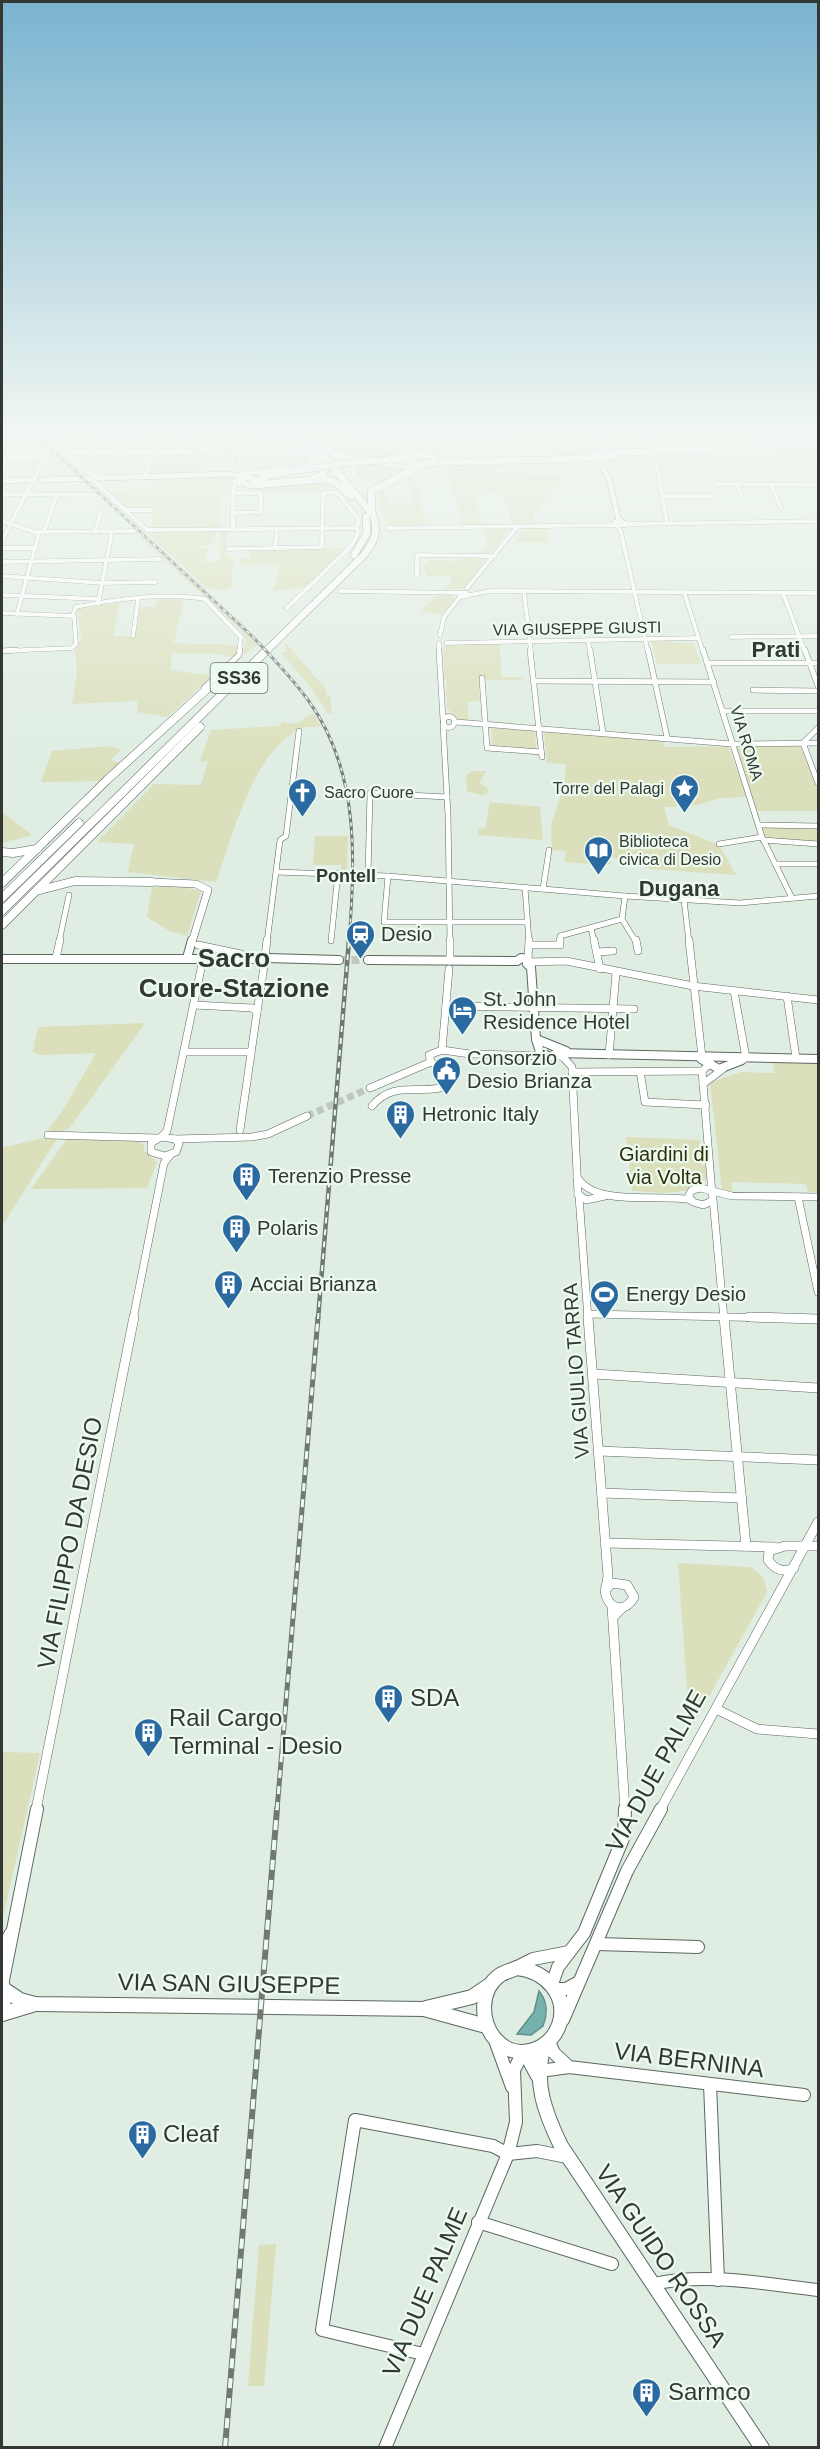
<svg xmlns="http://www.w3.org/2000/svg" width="820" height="2449" viewBox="0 0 820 2449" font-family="Helvetica,sans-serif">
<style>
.green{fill:#dbdfbb}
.water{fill:#75b2ad;stroke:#618d89;stroke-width:1.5}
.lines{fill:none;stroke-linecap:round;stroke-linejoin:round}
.minor-tunnel{stroke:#bdc9bf;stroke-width:7;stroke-dasharray:7 4;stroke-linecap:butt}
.tertiary-tunnel{stroke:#bdc9bf;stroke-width:8;stroke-dasharray:8 4.5;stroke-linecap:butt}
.minor-far4-casing{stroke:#5c685e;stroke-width:4.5}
.minor-far3-casing{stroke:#5c685e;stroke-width:6}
.minor-far2-casing{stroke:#5c685e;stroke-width:8}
.minor-far1-casing{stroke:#5c685e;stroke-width:10}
.minor-casing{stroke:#5c685e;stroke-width:14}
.tertiary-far3-casing{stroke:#5c685e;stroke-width:6}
.tertiary-far2-casing{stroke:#5c685e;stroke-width:8}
.tertiary-far1-casing{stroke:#5c685e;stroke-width:10}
.tertiary-casing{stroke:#5c685e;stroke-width:16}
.secondary-casing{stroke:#5c685e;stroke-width:7}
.trunk-far1-casing{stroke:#5c685e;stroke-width:8}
.trunk-casing{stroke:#5c685e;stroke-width:9}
.minor-far4{stroke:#fff;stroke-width:4}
.minor-far3{stroke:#fff;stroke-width:5}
.minor-far2{stroke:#fff;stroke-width:7}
.minor-far1{stroke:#fff;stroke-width:9}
.minor{stroke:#fff;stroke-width:12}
.tertiary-far3{stroke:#fff;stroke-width:5}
.tertiary-far2{stroke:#fff;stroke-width:7}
.tertiary-far1{stroke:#fff;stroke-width:8}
.tertiary{stroke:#fff;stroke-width:14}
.secondary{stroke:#fff;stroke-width:6}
.trunk-far1{stroke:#fff;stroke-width:7}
.trunk{stroke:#fff;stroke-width:8}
.rail-far3-casing{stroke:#707872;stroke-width:3}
.rail-far2-casing{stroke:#707872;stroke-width:4.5}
.rail-far1-casing{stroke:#707872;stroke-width:5}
.rail-casing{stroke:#707872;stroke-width:6}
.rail-far3{stroke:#ecfaef;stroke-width:1.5;stroke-dasharray:4;stroke-linecap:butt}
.rail-far2{stroke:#ecfaef;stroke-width:2;stroke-dasharray:6;stroke-linecap:butt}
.rail-far1{stroke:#ecfaef;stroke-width:3;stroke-dasharray:8;stroke-linecap:butt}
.rail{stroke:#ecfaef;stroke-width:4;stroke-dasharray:10;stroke-linecap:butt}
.secondary-bridge-casing{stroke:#5c685e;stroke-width:7;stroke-linecap:butt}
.secondary-bridge{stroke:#fff;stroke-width:6}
.labels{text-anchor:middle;stroke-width:4.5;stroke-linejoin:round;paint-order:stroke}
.far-street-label{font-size:16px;fill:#333834;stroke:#ecfaef}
.far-poi-label{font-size:16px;fill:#333834;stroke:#ecfaef;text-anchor:start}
.shield{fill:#ecfaef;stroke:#6a726c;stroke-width:1.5}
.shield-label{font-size:18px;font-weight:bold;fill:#333834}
.far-neighbourhood-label{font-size:18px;font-weight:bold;fill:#333834;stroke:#ecfaef}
.poi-label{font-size:20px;fill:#333834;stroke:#ecfaef;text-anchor:start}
.park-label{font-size:20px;fill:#2e300b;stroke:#ecfaef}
.street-label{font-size:20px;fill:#333834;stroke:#ecfaef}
.far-district-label{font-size:22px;font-weight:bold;fill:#333834;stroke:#ecfaef}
.near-street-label{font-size:24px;fill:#333834;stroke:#ecfaef}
.near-poi-label{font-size:24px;fill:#333834;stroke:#ecfaef;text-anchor:start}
.district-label{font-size:26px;font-weight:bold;fill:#333834;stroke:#ecfaef}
</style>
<rect width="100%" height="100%" fill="#dfede2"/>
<g class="green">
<path d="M150,429H182L178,448L168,451L169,448H149L148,451H142Z"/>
<path d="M330,429L341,431L361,452L367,455H403L422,450L403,456L352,458L327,446L348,443L340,435L315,436L309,431Z"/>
<path d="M204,451V473H150L158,454Z"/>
<path d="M560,459L553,467H496L500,474L558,475L562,480L533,514L535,524H512C506,504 508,492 483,492V495L476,497L482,525H462L448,470L412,477L418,489L426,525L387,524L378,495L384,490L388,503H414L409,477L437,472L452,463Z"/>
<path d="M384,464L414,467L378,486L377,477L357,478L352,466Z"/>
<path d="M225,475L230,477V491L220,492L219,529H151L153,509H127L109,490L153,489V477Z"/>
<path d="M317,482L327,484L334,493L261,492L260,486Z"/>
<path d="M485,527L509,530L492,553H481L488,539L483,531Z"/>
<path d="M549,527L548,543L515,542C520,526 536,527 549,527Z"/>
<path d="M217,531L214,545L197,546L198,548H208L205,563L220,560V532L228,531L225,557H234L231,588L217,591L213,588L208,589L146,532Z"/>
<path d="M138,532L258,643L245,654L242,653L246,643L242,632L135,533Z"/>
<path d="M347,548L307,587L274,591L279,565H240V559L249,558L250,549Z"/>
<path d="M469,557H488L462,589H445L451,582V576H427V570H420L430,560L456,561Z"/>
<path d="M439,593L453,595L451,598L455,599L442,614L420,612Z"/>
<path d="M184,599L174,643L239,645L238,651L233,658L220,654L171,653V670L212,676L167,717L137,712L138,702L135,701L72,704L77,673L75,650L81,637L77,607L119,603L114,636H135L140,607H155L156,600Z"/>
<path d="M651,640H673L674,643H693L701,664H657Z"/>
<path d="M286,643L326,689V695H330L332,713H328L309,685L281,653L287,652L284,646Z"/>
<path d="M500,643L501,677H524V680H479L480,701L467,702L469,721L456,718L447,708L446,679L444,678V647L448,644Z"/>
<path d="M313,713L321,726C314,727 304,726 298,730C252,754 233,836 216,882L128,872L134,844L97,842L154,784L201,785L208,762L200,761L211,730L278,726L283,722L296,724Z"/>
<path d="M491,727L535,729L536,751L492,747Z"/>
<path d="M544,730L662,739L665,747L728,746L747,797L720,798L698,805L664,807L669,825L719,845L736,875L651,869L645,868V861L611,858L610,865H605L565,862L566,851L552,850L551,824L564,787L566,764L547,763Z"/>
<path d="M756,745H800L818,791V811H757L736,747Z"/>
<path d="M109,746L122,749L110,761L123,763L103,781L41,782L52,751Z"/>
<path d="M472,771H486L479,783L487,788L488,792L483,795L467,792L466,776Z"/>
<path d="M490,802L540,807L543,840L478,835L479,828L485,829Z"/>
<path d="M2,812L32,835L2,843Z"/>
<path d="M759,825L818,826V844L763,840Z"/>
<path d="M315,836H348L347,871H341V865H313Z"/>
<path d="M152,887H182L201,891L187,936L170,931L147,917Z"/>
<path d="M145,1023L69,1129L46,1133L63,1110L96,1053L41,1055L33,1052L38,1027Z"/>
<path d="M773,1063H818V1192H808L806,1184L731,1182L733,1194L722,1190L710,1082L741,1072L774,1073Z"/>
<path d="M47,1137L56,1140L2,1226V1148Z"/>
<path d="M626,1137L700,1140L701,1165H706V1179C687,1198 658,1192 632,1191Z"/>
<path d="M67,1139L138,1141L144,1145V1151L157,1162L147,1188L31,1189Z"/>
<path d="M678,1563L750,1567C761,1573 765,1579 767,1592L690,1731Z"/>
<path d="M2,1752L40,1753L2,1922Z"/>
<path d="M276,2244L264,2386H248L259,2245Z"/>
</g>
<path class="water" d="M539,1991C548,2002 548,2013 543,2026L531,2035L517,2034L534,2012Z"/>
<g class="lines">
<path class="minor-tunnel" d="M307,1116L370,1088"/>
<path class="tertiary-tunnel" d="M339,960H368"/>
<defs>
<g id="minor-far4">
<path d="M16,429L45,454L34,479"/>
<path d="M649,429L654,452"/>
<path d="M43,431L83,471L104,477"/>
<path d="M43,432L129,431"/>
<path d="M246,443L249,456L307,454"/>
<path d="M178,451L182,447L185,429"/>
<path d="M64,452H190L291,437"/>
<path d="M90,452L96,442H105"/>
<path d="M118,452L130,429"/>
<path d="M655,453L667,523"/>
<path d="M2,457H51"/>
<path d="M5,457L15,437L22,434"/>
<path d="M377,463L406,467L419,466"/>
<path d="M2,469L8,457"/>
<path d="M232,469L233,445"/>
<path d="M234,475L312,465L313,462L284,429"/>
<path d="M145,476L155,452"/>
<path d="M355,477L350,466L359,464"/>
<path d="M94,481L147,530L357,528L358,532L353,544L287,608"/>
<path d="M716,484L818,485"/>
<path d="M737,485L742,496"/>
<path d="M771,485L781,508"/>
<path d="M234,493H261V512L234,513"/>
<path d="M2,494L95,495"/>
<path d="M663,496H711"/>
<path d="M126,510H152"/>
<path d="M2,521L35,532L135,531"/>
<path d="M624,523L635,524L624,525"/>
<path d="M635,524L818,521"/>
<path d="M617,526L621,532L648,652"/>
<path d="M387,528L615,525"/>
<path d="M233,530V488L236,483"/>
<path d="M44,532L57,495"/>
<path d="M95,532L101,511"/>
<path d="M2,541L32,482"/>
<path d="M2,548H35"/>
<path d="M275,548L277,529"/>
<path d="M227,549L322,547L323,493L337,492L358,519V525L353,528"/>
<path d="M2,562L160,559"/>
<path d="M417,575V555L495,556"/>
<path d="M2,576L102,583L156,582"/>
<path d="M467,588L518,526"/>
<path d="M340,591L467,593"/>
<path d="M524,592L531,652"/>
<path d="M684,592L703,652"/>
<path d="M783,593L805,652"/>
<path d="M2,595L98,599"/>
<path d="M460,597L490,591L818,593"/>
<path d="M98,604L112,532"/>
<path d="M2,613L74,616L76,644L72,648L2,651"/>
<path d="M17,614L39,533"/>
<path d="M72,616L76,607C118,599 163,592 205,599L241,637L239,652"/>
<path d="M440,635L444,617L463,593"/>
<path d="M133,636L138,600"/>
<path d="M731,637L818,636"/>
<path d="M588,640L590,652"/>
<path d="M439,643V652"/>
<path d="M446,643L698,638"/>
</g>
<g id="minor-far3">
<path d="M439,650L443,720"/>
<path d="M530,650L542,757"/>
<path d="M590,650L603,733"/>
<path d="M648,650L667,737"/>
<path d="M703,650L762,837L792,898"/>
<path d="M805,650L818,686"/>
<path d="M2,651L16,650"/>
<path d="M707,663H818"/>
<path d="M482,678L487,748L541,752"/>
<path d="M533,681L714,682"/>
<path d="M204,688L239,655L240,650"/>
<path d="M753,690L818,691"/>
<path d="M723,711H818"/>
<circle cx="449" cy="722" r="5.5"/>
<path d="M456,722L732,744L818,743"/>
<path d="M443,724L448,815L450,942"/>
<path d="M818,728L803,743L818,783"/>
<path d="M759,825L818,826"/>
<path d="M763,840L818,844"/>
<path d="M719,844L762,837"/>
<path d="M775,864H818"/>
<path d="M276,872L388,876L625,896L740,903L818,896"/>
<path d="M368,875L370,793L447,797"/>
<path d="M388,876L384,922H528"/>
<path d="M525,888L529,942"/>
<path d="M543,889L549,850"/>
<path d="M684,900L689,942"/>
<path d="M622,919L636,942"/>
<path d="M591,928L594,942"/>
<path d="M331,941L338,873"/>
<path d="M59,942L69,895"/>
<path d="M267,942L280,840L286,836L299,731"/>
<path d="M560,942V936L622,919L625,896"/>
</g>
<g id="minor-far2">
<path d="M450,940V961"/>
<path d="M594,940L600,969"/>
<path d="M636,940L638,951"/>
<path d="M689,940L702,1057"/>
<path d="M198,945L241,954L243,959"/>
<path d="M529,945H560V940"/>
<path d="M597,952L613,951"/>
<path d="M265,957L267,940"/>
<path d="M56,958L60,940"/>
<path d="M528,960L529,940"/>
<path d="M529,962L566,961L693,986L818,1000"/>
<path d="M734,991L746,1058"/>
<path d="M787,996L796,1058"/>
<path d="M194,1005L252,1008"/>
<path d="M446,1006L634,1009"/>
<path d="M257,1012L265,960"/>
<path d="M442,1050L449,969"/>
<path d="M185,1052H250"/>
<path d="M556,1054L564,1058L572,1067L578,1194"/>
<path d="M609,1055L616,973"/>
<path d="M431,1062L429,1055L442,1050L470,1054L543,1056"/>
<path d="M711,1063L702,1071L712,1194"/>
<path d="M640,1071L645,1102L706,1105"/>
<path d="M572,1072L702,1071"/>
<path d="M703,1084L723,1069"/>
<path d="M370,1088L431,1062L445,1072"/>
<path d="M372,1106C392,1082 413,1093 440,1088L444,1083L448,1063"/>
<path d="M240,1130L257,1012L252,1008"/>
<path d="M48,1135L157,1138"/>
<path d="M161,1137L167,1131L203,959"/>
<path d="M161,1137L175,1139L179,1144L176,1152L165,1156L151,1152V1143Z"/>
<path d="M175,1139L252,1137L268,1134L307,1116"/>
<path d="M577,1177C596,1208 659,1193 691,1200"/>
<path d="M578,1194L586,1200L605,1196"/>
<path d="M689,1195L692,1190L701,1188L732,1196L818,1197"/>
<path d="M579,1196L588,1319"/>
<path d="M689,1197L693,1202L703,1205L712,1201L713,1197"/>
<path d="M798,1197L818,1292"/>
<path d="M713,1199L724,1319"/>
<path d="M589,1314L818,1319"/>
<path d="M133,1319L164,1163L171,1154"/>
</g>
<g id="minor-far1">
<path d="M588,1317L608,1576L606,1588"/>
<path d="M724,1317L746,1546"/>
<path d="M749,1317L818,1319"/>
<path d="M594,1374L818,1388"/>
<path d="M599,1451L818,1460"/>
<path d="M602,1493L742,1498"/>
<path d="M605,1543L775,1547"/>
<path d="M794,1568C783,1573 775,1570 768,1560L769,1551L785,1546H818"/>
<path d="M612,1583L627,1585L634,1597C624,1615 607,1609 605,1590Z"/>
<path d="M612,1606L625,1810"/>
<path d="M613,1617L622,1608"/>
<path d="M716,1709L757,1729L818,1734"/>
<path d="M36,1810L134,1317"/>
<path d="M660,1810L818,1522"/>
</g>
<g id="minor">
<path d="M597,1944L698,1947"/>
<path d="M2,1949L11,1933"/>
<path d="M517,1967L533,1959L569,1952"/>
<path d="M552,1984L558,1967L584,1933L624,1836L625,1809"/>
<path d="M2,1985L37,1809"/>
<path d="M555,1989H566L579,1982"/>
<path d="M563,2020L627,1871L661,1809"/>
<path d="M549,2042L554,2053L569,2067"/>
<path d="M496,2043L512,2087"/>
<path d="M540,2071L569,2067L804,2095"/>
<path d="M710,2084L718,2280"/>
<path d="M478,2222L612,2264"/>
<path d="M653,2284C707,2272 764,2284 818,2290"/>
<path d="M423,2354L322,2330L355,2120L493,2146L508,2154L537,2151L567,2157"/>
<path d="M385,2448L508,2154L516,2122L514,2070L523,2052"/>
</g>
<g id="tertiary-far3">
<path d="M597,459L609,478L618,518L622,522"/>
<path d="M41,480L228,474L246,477"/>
<path d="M2,481L31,480"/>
<path d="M615,522L624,525L614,524Z"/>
</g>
<path id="tertiary-far2" d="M152,882L196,884L208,890L192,942"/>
<g id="tertiary-far1">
<path d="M187,958L192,940"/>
<path d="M267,958L339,960"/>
<path d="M2,959H260"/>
<path d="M368,960L517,961L521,958L527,959L529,962L527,964L531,967L536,1039L540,1052L550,1057L557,1053"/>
<path d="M536,1039L566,1051"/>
<path d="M557,1053L818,1059"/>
<path d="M701,1059L719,1069L742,1060"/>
</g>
<g id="tertiary">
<path d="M517,1968C545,1971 569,1995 559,2025C550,2051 516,2062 496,2040C480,2022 479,1990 500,1975C505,1972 512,1970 517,1968Z"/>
<path d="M2,1984L5,1997L2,2007"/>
<path d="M5,1990L20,2000L35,2004L424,2009L486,2026"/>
<path d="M426,2008L472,1997L488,1986"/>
<path d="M2,2014L35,2004"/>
<path d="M544,2046C533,2082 545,2113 561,2146L762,2448"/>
<path d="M525,2052L538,2076"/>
</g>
<g id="secondary">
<path d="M597,429L600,442L607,452"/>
<path d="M601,452L614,456L602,459L593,456Z"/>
<path d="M610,453L818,445"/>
<path d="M413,455H429L436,459C427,466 417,466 408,460Z"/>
<path d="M431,463L596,458"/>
<path d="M263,476L288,472"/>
<path d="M246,477L260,480L249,485L235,482Z"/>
<path d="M260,480L269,475"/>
</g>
<g id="trunk-far1">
<path d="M302,439L325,470L322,475L312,479"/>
<path d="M325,447C348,467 382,460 410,457"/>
<path d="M253,485L325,479L336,483L351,496"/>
<path d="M372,512L371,491L425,464"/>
<path d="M354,555L367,533L366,517"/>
<path d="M265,652L363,556C374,543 379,532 373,515L301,429"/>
</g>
<g id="trunk">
<path d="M2,852L13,853L37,849"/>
<path d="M2,883L107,780L207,689L236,670"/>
<path d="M40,890L75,881L152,882"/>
<path d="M2,898L79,823"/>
<path d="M2,911L267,650"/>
<path d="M2,925L200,727"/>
</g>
</defs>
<use href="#minor-far4" class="minor-far4-casing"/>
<use href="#minor-far3" class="minor-far3-casing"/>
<use href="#minor-far2" class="minor-far2-casing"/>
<use href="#minor-far1" class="minor-far1-casing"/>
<use href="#minor" class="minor-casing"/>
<use href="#tertiary-far3" class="tertiary-far3-casing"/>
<use href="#tertiary-far2" class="tertiary-far2-casing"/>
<use href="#tertiary-far1" class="tertiary-far1-casing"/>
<use href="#tertiary" class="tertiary-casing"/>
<use href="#secondary" class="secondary-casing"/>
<use href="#trunk-far1" class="trunk-far1-casing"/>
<use href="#trunk" class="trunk-casing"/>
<use href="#minor-far4" class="minor-far4"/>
<use href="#minor-far3" class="minor-far3"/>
<use href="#minor-far2" class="minor-far2"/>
<use href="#minor-far1" class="minor-far1"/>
<use href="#minor" class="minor"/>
<use href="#tertiary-far3" class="tertiary-far3"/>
<use href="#tertiary-far2" class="tertiary-far2"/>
<use href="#tertiary-far1" class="tertiary-far1"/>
<use href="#tertiary" class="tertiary"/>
<use href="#secondary" class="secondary"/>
<use href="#trunk-far1" class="trunk-far1"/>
<use href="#trunk" class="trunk"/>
<defs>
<path id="rail-far3" d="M30,429L254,638C273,658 292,678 308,700C360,771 355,859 349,942"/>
<path id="rail-far2" d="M318,1319L349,940"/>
<path id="rail-far1" d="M277,1810L318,1317"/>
<path id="rail" d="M225,2448L277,1809"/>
</defs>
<use href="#rail-far3" class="rail-far3-casing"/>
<use href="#rail-far2" class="rail-far2-casing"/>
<use href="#rail-far1" class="rail-far1-casing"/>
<use href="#rail" class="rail-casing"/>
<use href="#rail-far3" class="rail-far3"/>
<use href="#rail-far2" class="rail-far2"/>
<use href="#rail-far1" class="rail-far1"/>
<use href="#rail" class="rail"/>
<defs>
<path id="secondary-bridge" d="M288,472L347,463L388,460"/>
</defs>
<use href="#secondary-bridge" class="secondary-bridge-casing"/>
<use href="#secondary-bridge" class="secondary-bridge"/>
</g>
<linearGradient id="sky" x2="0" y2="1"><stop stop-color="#7ab3d0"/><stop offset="0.56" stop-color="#f1f7f2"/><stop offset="1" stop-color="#f1f7f2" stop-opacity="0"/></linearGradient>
<rect width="820" height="771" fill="url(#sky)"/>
<defs>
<symbol id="sight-pin" viewBox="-11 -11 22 30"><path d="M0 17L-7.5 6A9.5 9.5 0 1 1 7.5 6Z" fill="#2a6aa1" stroke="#ecfaef"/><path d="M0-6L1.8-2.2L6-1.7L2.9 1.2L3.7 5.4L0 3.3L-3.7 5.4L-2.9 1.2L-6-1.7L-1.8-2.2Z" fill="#fff"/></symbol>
<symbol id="church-pin" viewBox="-11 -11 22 30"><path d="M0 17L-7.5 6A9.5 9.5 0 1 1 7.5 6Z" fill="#2a6aa1" stroke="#ecfaef"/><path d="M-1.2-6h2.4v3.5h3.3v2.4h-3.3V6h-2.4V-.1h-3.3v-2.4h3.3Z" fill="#fff"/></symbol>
<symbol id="library-pin" viewBox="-11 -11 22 30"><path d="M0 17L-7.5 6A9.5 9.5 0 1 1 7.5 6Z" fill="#2a6aa1" stroke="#ecfaef"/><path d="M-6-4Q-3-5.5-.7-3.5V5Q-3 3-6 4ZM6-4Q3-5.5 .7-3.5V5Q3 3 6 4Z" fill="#fff"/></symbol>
<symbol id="station-pin" viewBox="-11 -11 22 30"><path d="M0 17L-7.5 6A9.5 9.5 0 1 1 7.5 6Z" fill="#2a6aa1" stroke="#ecfaef"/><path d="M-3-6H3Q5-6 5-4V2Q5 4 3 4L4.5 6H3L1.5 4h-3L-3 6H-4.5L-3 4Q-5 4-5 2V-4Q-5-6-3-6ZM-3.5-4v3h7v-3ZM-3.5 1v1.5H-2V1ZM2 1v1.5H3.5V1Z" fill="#fff"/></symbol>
<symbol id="hotel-pin" viewBox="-11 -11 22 30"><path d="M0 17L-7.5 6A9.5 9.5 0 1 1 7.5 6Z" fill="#2a6aa1" stroke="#ecfaef"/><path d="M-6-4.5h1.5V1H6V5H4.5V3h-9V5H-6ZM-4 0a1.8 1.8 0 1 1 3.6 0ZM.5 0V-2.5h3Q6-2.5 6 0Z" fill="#fff"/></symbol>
<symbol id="civic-pin" viewBox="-11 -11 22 30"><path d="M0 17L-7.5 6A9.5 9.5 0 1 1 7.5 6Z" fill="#2a6aa1" stroke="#ecfaef"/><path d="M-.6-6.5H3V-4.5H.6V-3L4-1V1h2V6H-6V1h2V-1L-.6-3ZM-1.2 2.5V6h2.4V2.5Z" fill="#fff"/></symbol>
<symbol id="building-pin" viewBox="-11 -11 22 30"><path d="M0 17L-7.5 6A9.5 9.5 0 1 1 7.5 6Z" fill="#2a6aa1" stroke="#ecfaef"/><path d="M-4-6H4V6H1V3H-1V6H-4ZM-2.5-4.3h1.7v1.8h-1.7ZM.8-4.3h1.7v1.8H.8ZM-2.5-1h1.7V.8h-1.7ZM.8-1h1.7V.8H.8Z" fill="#fff"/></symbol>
<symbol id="stadium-pin" viewBox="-11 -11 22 30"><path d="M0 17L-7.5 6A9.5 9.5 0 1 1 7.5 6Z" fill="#2a6aa1" stroke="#ecfaef"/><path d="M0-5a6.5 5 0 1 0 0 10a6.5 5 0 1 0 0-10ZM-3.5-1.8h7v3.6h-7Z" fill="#fff"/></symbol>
</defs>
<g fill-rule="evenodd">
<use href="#sight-pin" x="668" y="772" width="33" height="45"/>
<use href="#church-pin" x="286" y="776" width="33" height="45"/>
<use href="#library-pin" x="582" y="834" width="33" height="45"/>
<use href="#station-pin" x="344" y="918" width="33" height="45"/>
<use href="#hotel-pin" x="446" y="994" width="33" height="45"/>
<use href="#civic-pin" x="430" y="1054" width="33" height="45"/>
<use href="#building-pin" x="384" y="1098" width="33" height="45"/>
<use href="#building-pin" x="230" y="1160" width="33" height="45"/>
<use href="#building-pin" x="220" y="1212" width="33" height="45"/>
<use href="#building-pin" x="212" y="1268" width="33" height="45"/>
<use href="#stadium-pin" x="588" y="1278" width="33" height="45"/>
<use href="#building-pin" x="372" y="1682" width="33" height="45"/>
<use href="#building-pin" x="132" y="1716" width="33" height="45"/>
<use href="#building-pin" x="126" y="2118" width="33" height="45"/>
<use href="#building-pin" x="630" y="2376" width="33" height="45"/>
</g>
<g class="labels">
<g class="far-street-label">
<text transform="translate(577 628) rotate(-1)" y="6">VIA GIUSEPPE GIUSTI</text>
<text transform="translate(747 743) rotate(73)" y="6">VIA ROMA</text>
</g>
<g class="far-poi-label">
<text x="664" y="794" text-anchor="end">Torre del Palagi</text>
<text x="324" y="798">Sacro Cuore</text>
<text x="619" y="847">Biblioteca<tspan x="619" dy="18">civica di Desio</tspan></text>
</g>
<rect class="shield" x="210.5" y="663" width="57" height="30" rx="4.5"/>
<g class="shield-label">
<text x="239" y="684">SS36</text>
</g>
<g class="far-neighbourhood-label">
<text x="346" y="882">Pontell</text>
</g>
<g class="poi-label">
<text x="381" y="941">Desio</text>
<text x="483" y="1006">St. John<tspan x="483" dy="23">Residence Hotel</tspan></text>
<text x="467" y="1065">Consorzio<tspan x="467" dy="23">Desio Brianza</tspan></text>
<text x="422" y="1121">Hetronic Italy</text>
<text x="268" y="1183">Terenzio Presse</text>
<text x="257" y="1235">Polaris</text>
<text x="250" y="1291">Acciai Brianza</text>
<text x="626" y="1301">Energy Desio</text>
</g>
<g class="park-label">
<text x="664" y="1161">Giardini di<tspan x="664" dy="23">via Volta</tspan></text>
</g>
<g class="street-label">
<text transform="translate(576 1371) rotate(-94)" y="7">VIA GIULIO TARRA</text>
</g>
<g class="far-district-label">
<text x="776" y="657">Prati</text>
<text x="679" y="896">Dugana</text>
</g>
<g class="near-street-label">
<text transform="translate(70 1543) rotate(-79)" y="8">VIA FILIPPO DA DESIO</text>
<text transform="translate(656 1771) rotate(-61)" y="8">VIA DUE PALME</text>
<text transform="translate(229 1984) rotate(1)" y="8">VIA SAN GIUSEPPE</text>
<text transform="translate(689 2060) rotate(7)" y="8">VIA BERNINA</text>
<text transform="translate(661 2256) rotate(56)" y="8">VIA GUIDO ROSSA</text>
<text transform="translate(425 2292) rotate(-67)" y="8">VIA DUE PALME</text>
</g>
<g class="near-poi-label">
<text x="410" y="1706">SDA</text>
<text x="169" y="1726">Rail Cargo<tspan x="169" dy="28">Terminal - Desio</tspan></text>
<text x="163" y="2142">Cleaf</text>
<text x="668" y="2400">Sarmco</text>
</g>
<g class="district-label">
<text x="234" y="967">Sacro<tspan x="234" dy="30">Cuore-Stazione</tspan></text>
</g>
</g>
<rect width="820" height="2449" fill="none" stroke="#333834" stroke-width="6"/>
</svg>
